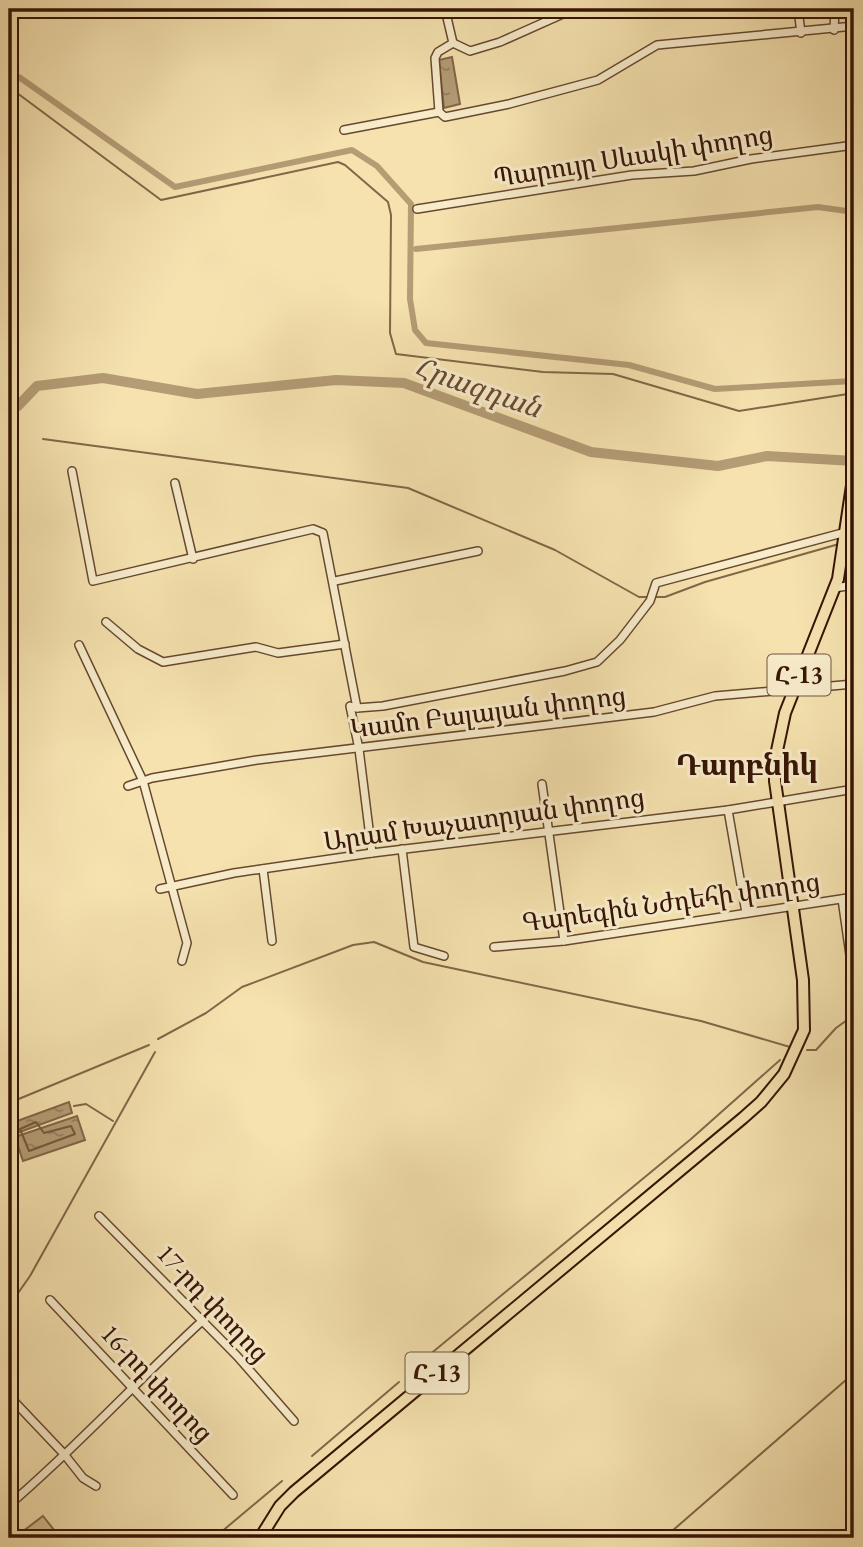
<svg xmlns="http://www.w3.org/2000/svg" width="863" height="1547" viewBox="0 0 863 1547" font-family="'EB Garamond','Noto Serif Armenian',serif">
<style>
.park{fill:#d5bf92;stroke:#866a4c;stroke-width:2}
.water{fill:url(#water-ripples);stroke:#826648;stroke-width:2}
.lines{fill:none;stroke-linecap:round;stroke-linejoin:round}
.shore{stroke:#75583d;stroke-width:2}
.stream{stroke:#826648;stroke-width:2}
.canal{stroke:#b49c75;stroke-width:6}
.river{stroke:#b49c75;stroke-width:10}
.minor-casing{stroke:#664830;stroke-width:10}
.primary-casing{stroke:#361405;stroke-width:14}
.minor{stroke:#f8eccb;stroke-width:7}
.primary{stroke:#f5e2af;stroke-width:10}
.labels{text-anchor:middle;stroke-width:6;stroke-linejoin:round;paint-order:stroke}
.shield{fill:#f8eccb;stroke:#705540;stroke-width:2}
.shield-label{font-size:24px;font-weight:bold;fill:#361405}
.street-label{font-size:26px;fill:#361405;stroke:#f8eccb}
.water-label{font-size:28px;font-style:italic;fill:#684a32;stroke:#f8eccb}
.quarter-label{font-size:30px;font-weight:bold;fill:#361405;stroke:#f8eccb}
</style>
<defs>
<pattern id="water-ripples" width="26" height="14" patternUnits="userSpaceOnUse" patternTransform="scale(1.75)"><rect width="26" height="14" fill="#b49c75"/><path d="M2 4q2-2 4 0t4 0M15 11q2-2 4 0t4 0" fill="none" stroke="#937e5e"/></pattern>
</defs>
<rect width="100%" height="100%" fill="#f5e2af"/>
<filter id="stains"><feTurbulence type="fractalNoise" baseFrequency=".00286" numOctaves="4"/><feColorMatrix values="0 0 0 0 .2 0 0 0 0 .09 0 0 0 0 .02 0 0 0 .5 -.17"/></filter>
<radialGradient id="worn" r=".72"><stop offset=".6" stop-color="#630" stop-opacity="0"/><stop offset="1" stop-color="#630" stop-opacity=".3"/></radialGradient>
<path class="park" d="M43,1516L58,1535L55,1538H14Z"/>
<g class="water">
<path d="M452,57L460,104L444,108L439,60Z"/>
<path d="M69,1102L72,1113L9,1136V1124Z"/>
<path d="M77,1116L85,1140L23,1161L15,1137Z"/>
</g>
<g class="lines">
<path class="shore" d="M36,1122L44,1133L71,1126L75,1134L29,1151L20,1129Z"/>
<g class="stream">
<path d="M9,87L161,200L338,162L345,165L388,202L391,215L390,333L396,354L543,372L613,374L739,411L854,393"/>
<path d="M43,439L408,488L555,550L639,597H648"/>
<path d="M848,544L854,543"/>
<path d="M653,597H665L705,582L839,544"/>
<path d="M158,1039L206,1013L242,987L353,945L374,942L423,962L701,1021L790,1047"/>
<path d="M807,1050H816L836,1028L854,1015"/>
<path d="M9,1103L149,1045"/>
<path d="M74,1106L86,1104L113,1121"/>
<path d="M9,1306L30,1276L155,1052"/>
<path d="M411,1370L691,1139L780,1060"/>
<path d="M312,1456L399,1382"/>
<path d="M214,1538L282,1481"/>
<path d="M664,1538L854,1373"/>
</g>
<g class="canal">
<path d="M9,74L19,77L175,187L352,150L377,166L411,204L410,299L415,330L426,343L629,365L715,389L853,381"/>
<path d="M416,249L818,207L854,212"/>
</g>
<path class="river" d="M9,404L18,406L37,386L103,378L197,394L336,380L404,383L591,452L718,466L767,456L854,461"/>
<defs>
<g id="minor">
<path d="M798,9L801,33"/>
<path d="M834,30L835,9"/>
<path d="M453,43L470,51L500,42L574,9"/>
<path d="M439,112L445,117L509,104L598,80L657,45L854,26"/>
<path d="M439,112L435,58L438,52L453,43L445,9"/>
<path d="M344,130L439,112"/>
<path d="M417,209L632,175L694,171L751,159L854,145"/>
<path d="M72,471L93,581L313,529L323,533L357,708L383,706L565,671L597,662L620,640L650,601L656,583L846,532"/>
<path d="M175,483L193,559"/>
<path d="M335,581L478,551"/>
<path d="M834,588L854,585"/>
<path d="M106,622L138,649L163,662L256,647L278,653L345,644"/>
<path d="M79,645L143,781L187,943L182,961"/>
<path d="M357,708L350,706L359,749L372,853"/>
<path d="M542,784L564,941"/>
<path d="M128,786L152,778L257,760L654,712L715,696L854,684"/>
<path d="M728,810L746,913"/>
<path d="M402,849L414,947L444,956"/>
<path d="M263,869L272,941"/>
<path d="M160,889L234,873L372,853L728,810L854,789"/>
<path d="M842,899L854,983"/>
<path d="M494,947L564,941L854,897"/>
<path d="M99,1216L237,1356L294,1421"/>
<path d="M50,1300L233,1495"/>
<path d="M9,1396L64,1454L83,1478L96,1486"/>
<path d="M9,1505C76,1448 136,1382 201,1322"/>
</g>
<path id="primary" d="M260,1538L280,1506L294,1492L743,1118L761,1102L784,1074L804,1030L803,980L775,781V760L785,713L838,579L854,472"/>
</defs>
<use href="#minor" class="minor-casing"/>
<use href="#primary" class="primary-casing"/>
<use href="#minor" class="minor"/>
<use href="#primary" class="primary"/>
</g>
<g class="labels">
<g class="shield">
<rect x="767.5" y="654.5" width="63" height="41" rx="5"/>
<rect x="405.5" y="1352.5" width="63" height="41" rx="5"/>
</g>
<g class="shield-label">
<text x="799" y="683">Հ-13</text>
<text x="437" y="1381">Հ-13</text>
</g>
<g class="street-label">
<text transform="translate(633 156) rotate(-9)" y="9">Պարույր Սևակի փողոց</text>
<text transform="translate(488 712) rotate(-7)" y="9">Կամո Բալայան փողոց</text>
<text transform="translate(484 819) rotate(-8)" y="9">Արամ Խաչատրյան փողոց</text>
<text transform="translate(671 902) rotate(-8)" y="9">Գարեգին Նժդեհի փողոց</text>
<text transform="translate(213 1303) rotate(47)" y="9">17-րդ փողոց</text>
<text transform="translate(157 1383) rotate(47)" y="9">16-րդ փողոց</text>
</g>
<g class="water-label">
<text transform="translate(478 387) rotate(19)" y="10">Հրազդան</text>
</g>
<g class="quarter-label">
<text x="747" y="775">Դարբնիկ</text>
</g>
</g>
<rect width="863" height="1547" fill="none" stroke="#f5e2af" stroke-width="35"/>
<rect x="10" y="10" width="842" height="1526" fill="none" stroke="#361405" stroke-width="3.5"/>
<rect x="18" y="18" width="828" height="1512" fill="none" stroke="#361405" stroke-width="2"/>
<rect width="100%" height="100%" filter="url(#stains)"/>
<rect width="100%" height="100%" fill="url(#worn)"/>
</svg>
